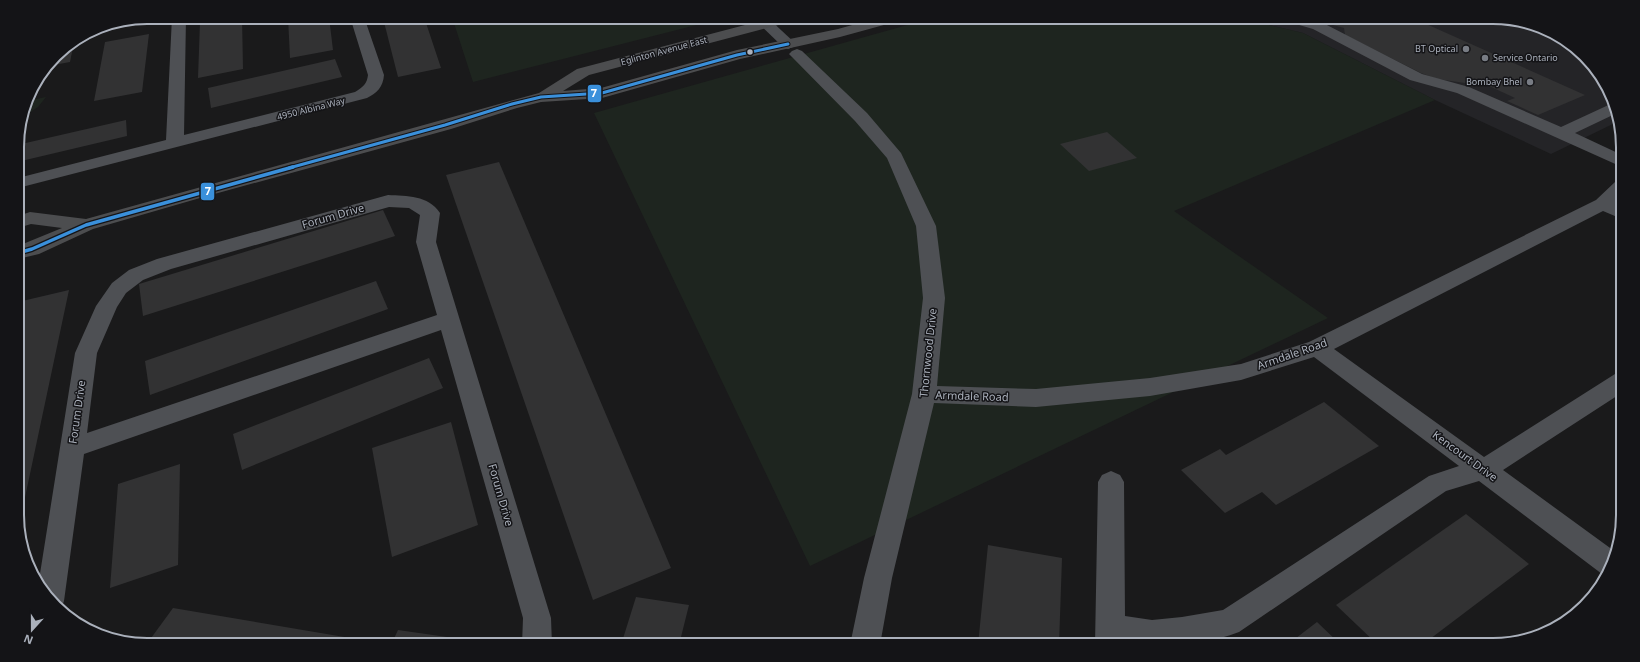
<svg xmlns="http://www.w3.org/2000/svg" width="1640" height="662" viewBox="0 0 1640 662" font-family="'Noto Sans',sans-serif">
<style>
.built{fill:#242427}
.green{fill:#1e251f}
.building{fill:#323233}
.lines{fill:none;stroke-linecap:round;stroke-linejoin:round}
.minor{fill:#4e5054;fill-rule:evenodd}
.major{fill:#4c4d4f;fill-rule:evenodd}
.bus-1-far1-casing{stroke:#141417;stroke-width:5}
.bus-1-casing{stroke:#141417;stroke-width:6}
.bus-1-far1{stroke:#3a90db;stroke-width:3}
.bus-1{stroke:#3a90db;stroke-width:3.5}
.poi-dot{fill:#787c84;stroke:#141417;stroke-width:1.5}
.bus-dot{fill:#abb1bc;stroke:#141417;stroke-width:1.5}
.labels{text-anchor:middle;stroke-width:3;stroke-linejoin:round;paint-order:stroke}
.far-poi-label{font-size:9px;fill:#abb1bc;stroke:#141417;text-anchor:end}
.far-street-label{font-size:9px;fill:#abb1bc;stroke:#141417}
.street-label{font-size:11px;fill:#abb1bc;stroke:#141417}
.rim{fill:none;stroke:#abb1bc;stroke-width:2}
.line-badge{stroke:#141417;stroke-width:1.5}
.badge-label{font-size:11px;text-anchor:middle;font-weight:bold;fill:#fff}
</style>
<rect width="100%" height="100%" fill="#1a1a1b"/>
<path class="built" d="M1235,17H1493L1535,24L1591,61L1613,97L1619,121L1551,154L1435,100L1303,33Z"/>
<g class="green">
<path d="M452,17H718L720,19L473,82Z"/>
<path d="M936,17H1235L1303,33L1435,100L1174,211L1328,318L810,566L594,113Z"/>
<path d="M46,97L38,107L23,117L27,101Z"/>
</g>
<g class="building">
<path d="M231,17H242L243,69L198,78L200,22Z"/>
<path d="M288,17H329L333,50L290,58Z"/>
<path d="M410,17H424L441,68L398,77L384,22Z"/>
<path d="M1315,17H1391L1396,19L1403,17L1415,19L1585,95L1538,115L1507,101L1515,98L1474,79L1465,83L1437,79L1421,73L1345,35L1344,28L1333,25Z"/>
<path d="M149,34L142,92L94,101L105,42Z"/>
<path d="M73,47L70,62L48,66L61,49Z"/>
<path d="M335,59L342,77L211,108L208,88Z"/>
<path d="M126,120L127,136L17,162V145Z"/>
<path d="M1107,132L1137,158L1089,171L1060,144Z"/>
<path d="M499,162L671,568L593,600L446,175Z"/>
<path d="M383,210L395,236L143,316L139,284Z"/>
<path d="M376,281L388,309L150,395L145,361Z"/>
<path d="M69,290L20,521H19L18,302Z"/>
<path d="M429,358L443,388L242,470L233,434Z"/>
<path d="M1324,402L1379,446L1276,505L1262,492L1225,513L1181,470L1220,449L1226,455Z"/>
<path d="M451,422L478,525L392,557L372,448Z"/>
<path d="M180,464L178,565L110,588L118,484Z"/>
<path d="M1466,514L1529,564L1422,645H1378L1336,605Z"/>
<path d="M988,545L1062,558L1059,645H978Z"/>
<path d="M636,597L689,605L679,645H621Z"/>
<path d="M173,608L374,642L373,645H146Z"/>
<path d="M1317,622L1341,645H1287Z"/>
<path d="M398,630L475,641L474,645H391Z"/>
</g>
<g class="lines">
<g class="minor">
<path d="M147,17H158L156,20L151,21L116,27L110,24Z"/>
<path d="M172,17H186L184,135L355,92C363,87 367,84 368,75L350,17H364L384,75C383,87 377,93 367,98L18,188V178L166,140Z"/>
<path d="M752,17H767L796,44L793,47L788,49L783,47Z"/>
<path d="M1280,17H1303L1323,23L1422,74L1469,87L1561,127L1615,102L1617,113L1575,133L1622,155V167L1457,93L1410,80L1313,29L1282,20Z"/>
<path d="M797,49L802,51L867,113L901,153L936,226L945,298L937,386L1036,389L1150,378L1241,364L1309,342L1596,200L1615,182L1622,180V196L1615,203L1622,206V219L1603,211L1334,349L1484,457L1615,374L1623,372V392L1503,470L1617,553L1606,575L1602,574L1479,481L1446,491L1239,632C1205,645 1161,649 1125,643V645H1095L1098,482L1102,475L1111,471L1120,475L1124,482L1125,616L1152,620L1182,617L1223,610L1429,476L1459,466L1314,357L1241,380L1150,396L1036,407L934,403L892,578L880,645H850L864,578L912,394L923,298L916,226L887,158L855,121L792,57L789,54L792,51Z"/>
<path d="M388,195C407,196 428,195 440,213L436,242L551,618L552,645H522L523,618L441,330L84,454L64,601L61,609L49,601L39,580L75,353L96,306L112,283L129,270L157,259ZM389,207L409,208L420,215L416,242L437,315L87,433L97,353L117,307L126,293L143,280L171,269Z"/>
</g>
<path class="major" d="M775,17H799L797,20L589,75L563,91L601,88L737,50L838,29L881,17H904L902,20L840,37L740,59L602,98L541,102L517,108L451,129L200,198L93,229L39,254L18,259V246L62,228L31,224L18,228V216L30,212L86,219L539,93L577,69Z"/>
<defs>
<path id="bus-1-far1" d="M289,168L445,125L512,104L541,97L602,93L737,55L788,44"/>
<path id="bus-1" d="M18,253L32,249L86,225L293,167"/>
</defs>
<use href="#bus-1-far1" class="bus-1-far1-casing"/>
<use href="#bus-1" class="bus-1-casing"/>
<use href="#bus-1-far1" class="bus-1-far1"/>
<use href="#bus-1" class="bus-1"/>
</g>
<g class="poi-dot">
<circle cx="1466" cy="49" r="4"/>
<circle cx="1485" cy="58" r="4"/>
<circle cx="1530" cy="82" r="4"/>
</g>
<circle class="bus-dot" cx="750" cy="52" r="3.5"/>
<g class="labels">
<g class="far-poi-label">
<text x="1458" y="52">BT Optical</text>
<text x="1493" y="61" text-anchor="start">Service Ontario</text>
<text x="1522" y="85">Bombay Bhel</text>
</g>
<g class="far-street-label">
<text transform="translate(664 51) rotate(-15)" y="3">Eglinton Avenue East</text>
<text transform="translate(311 109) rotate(-14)" y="3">4950 Albina Way</text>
</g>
<g class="street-label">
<text transform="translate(333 216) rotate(-16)" y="4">Forum Drive</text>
<text transform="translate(928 353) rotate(-84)" y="4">Thornwood Drive</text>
<text transform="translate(1292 354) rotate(-19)" y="4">Armdale Road</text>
<text transform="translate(972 396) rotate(2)" y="4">Armdale Road</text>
<text transform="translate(77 412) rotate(-82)" y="4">Forum Drive</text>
<text transform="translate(1465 456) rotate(36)" y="4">Kencourt Drive</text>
<text transform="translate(501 495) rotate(74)" y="4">Forum Drive</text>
</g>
</g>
<path d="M0 0H1640V662H0ZM147 24H1493A123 123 0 0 1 1616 147V515A123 123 0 0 1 1493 638H147A123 123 0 0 1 24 515V147A123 123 0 0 1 147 24Z" fill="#141417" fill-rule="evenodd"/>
<path class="rim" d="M147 24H1493A123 123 0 0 1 1616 147V515A123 123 0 0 1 1493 638H147A123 123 0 0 1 24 515V147A123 123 0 0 1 147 24Z"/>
<g class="line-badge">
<rect x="587" y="84" width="15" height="19" rx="4" fill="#3a90db"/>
<rect x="200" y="182" width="15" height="19" rx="4" fill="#3a90db"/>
</g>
<g class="badge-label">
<text x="594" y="97">7</text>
<text x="208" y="195">7</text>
</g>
<g transform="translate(32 630) rotate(201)" stroke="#141417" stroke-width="3" paint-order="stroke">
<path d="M0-3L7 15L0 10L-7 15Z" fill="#abb1bc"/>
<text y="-6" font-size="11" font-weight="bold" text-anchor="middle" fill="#abb1bc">N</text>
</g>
</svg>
